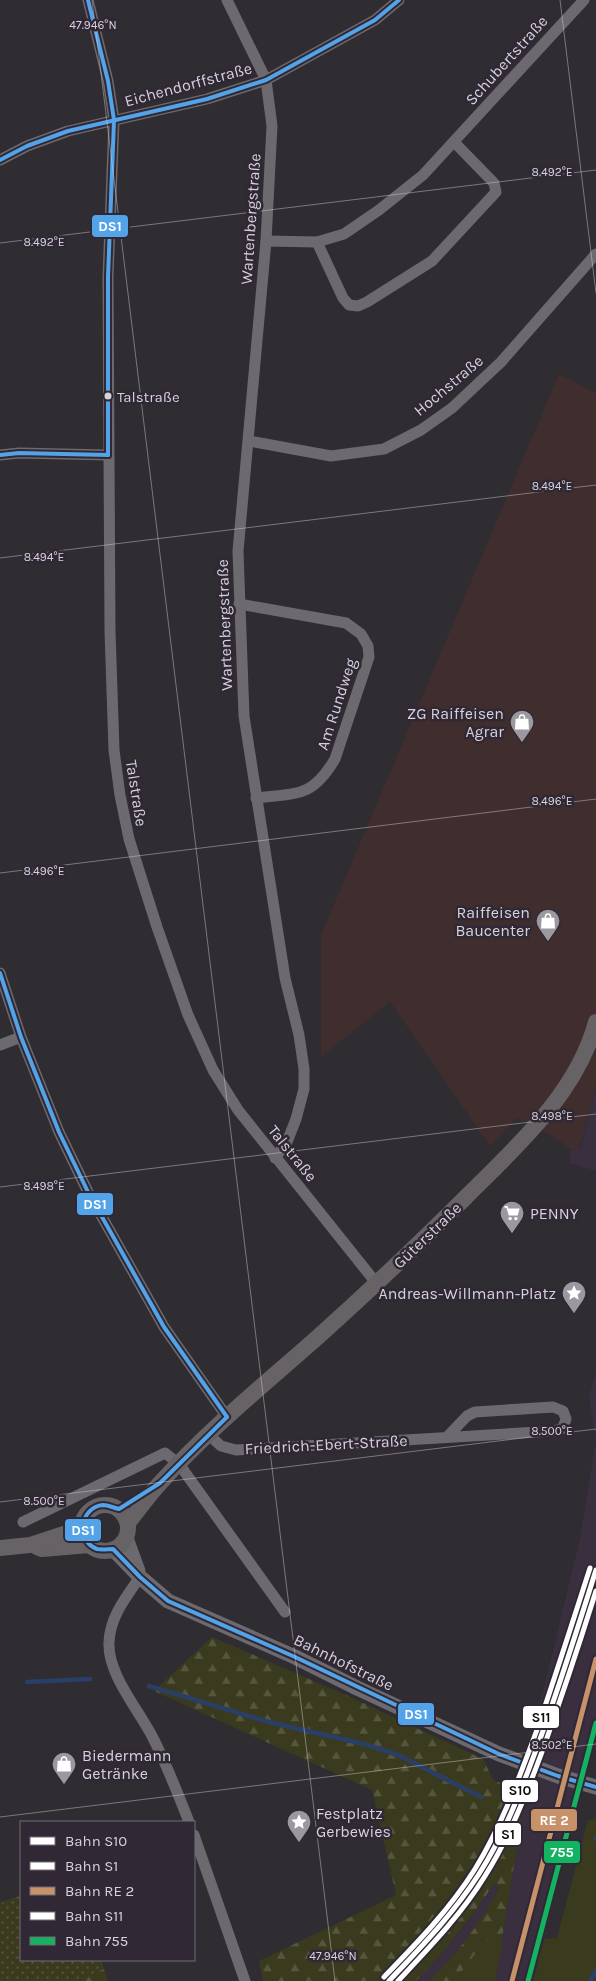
<svg xmlns="http://www.w3.org/2000/svg" width="596" height="1981" viewBox="0 0 596 1981" font-family="Karla,sans-serif">
<style>
.built{fill:#392f3f}
.industrial{fill:#3f2e2d}
.grass{fill:url(#grass-dots)}
.forest{fill:url(#forest-firs)}
.park{fill:#3a3b1e}
.lines{fill:none;stroke-linecap:round;stroke-linejoin:round}
.stream{stroke:#2a3f68;stroke-width:4.5}
.minor{stroke:#6c6a6e;stroke-width:11}
.tertiary{stroke:#6c6a6e;stroke-width:15}
.secondary{stroke:#666265;stroke-width:16}
.bus-1-casing{stroke:#302935;stroke-width:8}
.bus-1{stroke:#53a3e8;stroke-width:4}
.rail-1-casing{stroke:#302935;stroke-width:9}
.rail-2-casing{stroke:#302935;stroke-width:9}
.rail-3-casing{stroke:#302935;stroke-width:9}
.rail-4-casing{stroke:#302935;stroke-width:9}
.rail-5-casing{stroke:#302935;stroke-width:9}
.rail-1{stroke:#fff;stroke-width:5}
.rail-2{stroke:#fff;stroke-width:5}
.rail-3{stroke:#c7916a;stroke-width:5}
.rail-4{stroke:#fff;stroke-width:5}
.rail-5{stroke:#13b361;stroke-width:5}
.ticks{fill:none;stroke:#d7d2da;stroke-width:1;stroke-opacity:0.45}
.bus-dot{fill:#d7d2da;stroke:#302935;stroke-width:2}
.labels{text-anchor:middle;stroke-width:5;stroke-linejoin:round;paint-order:stroke}
.bus-label{font-size:15px;fill:#d7d2da;stroke:#302935;text-anchor:start}
.street-label{font-size:16px;fill:#d7d2da;stroke:#302935}
.poi-label{font-size:16px;fill:#d7d2da;stroke:#302935;text-anchor:end}
.ticks-label{font-size:12px;text-anchor:middle;fill:#d7d2da;stroke:#302935;stroke-width:5;stroke-linejoin:round;paint-order:stroke}
.line-badge{stroke:#302935;stroke-width:2}
.badge-label{font-size:14px;text-anchor:middle;font-weight:bold;fill:#fff}
.pale-badge-label{font-size:14px;text-anchor:middle;font-weight:bold;fill:#111}
</style>
<defs>
<pattern id="grass-dots" width="8" height="8" patternUnits="userSpaceOnUse" patternTransform="scale(1.25)"><rect width="8" height="8" fill="#3a3b1e"/><path d="M2 2h.1M6 6h.1" fill="none" stroke="#56563e" stroke-width="1.8" stroke-linecap="round"/></pattern>
<pattern id="forest-firs" width="22" height="20" patternUnits="userSpaceOnUse" patternTransform="scale(1.25)"><rect width="22" height="20" fill="#3a3b1e"/><path d="M5 1l3.5 6h-7zM16 11l3.5 6h-7z" fill="#56563e"/></pattern>
</defs>
<rect width="100%" height="100%" fill="#2f2c32"/>
<g class="built">
<path d="M596,1087V1171L569,1163L571,1149L580,1150Z"/>
<path d="M596,1370V1441L589,1398Z"/>
<path d="M596,1441V1740L533,1981H495L522,1817L517,1815L485,1876L463,1907L419,1959L398,1981H382L409,1952L473,1869L495,1830L513,1788L545,1684L580,1538Z"/>
<path d="M493,1885L500,1886L481,1921L459,1949L429,1981H416L452,1942L474,1914Z"/>
</g>
<path class="industrial" d="M559,374L596,393V1087L579,1150L571,1149L550,1135L517,1118L490,1146L390,1002L321,1057V935Z"/>
<path class="grass" d="M21,1895V1960H101L104,1969L76,1981H0V1903Z"/>
<g class="forest">
<path d="M212,1637L346,1695L483,1759L493,1780L513,1788C507,1802 502,1817 495,1831C466,1887 425,1935 382,1981H263L259,1961L396,1895L372,1790L154,1691Z"/>
<path d="M517,1815L522,1817L495,1981H429C459,1952 480,1923 500,1887L493,1885C470,1920 445,1952 416,1981H398C447,1930 488,1880 517,1815Z"/>
<path d="M104,1969L108,1981H76Z"/>
</g>
<g class="park">
<path d="M596,1819V1981H533L544,1939L557,1938L588,1820Z"/>
<path d="M486,1940H503L495,1981H454Z"/>
</g>
<g class="lines">
<g class="stream">
<path d="M27,1682L90,1679"/>
<path d="M149,1686L269,1722L368,1745L398,1755L481,1797"/>
<path d="M595,1839H596"/>
<path d="M590,1981L596,1971"/>
</g>
<g class="minor">
<path d="M88,0L108,81L114,120L108,277L110,631L114,750L120,795L129,839L157,927L188,1015L213,1070L238,1110L377,1284"/>
<path d="M227,0L266,80L272,126L266,241L238,551L244,716L285,978L299,1035L304,1069V1089L296,1119L287,1142L275,1158"/>
<path d="M0,160L27,146L68,131L207,99L266,80L375,20L399,0"/>
<path d="M266,241L317,242L344,234L379,210L423,175L584,0"/>
<path d="M317,242L343,298L349,305L358,306L367,302L432,261L496,192L494,183L454,142"/>
<path d="M249,441L331,456L384,449L421,430L452,408L501,362L596,254"/>
<path d="M0,455L19,453L108,455"/>
<path d="M239,604L346,623L361,634L368,646L369,657L335,759C312,798 297,793 256,798"/>
<path d="M0,973L21,1037L59,1132L88,1192L164,1327L227,1417"/>
<path d="M0,1045L21,1037"/>
<path d="M209,1435L221,1446L236,1450L555,1431L563,1428L566,1419L563,1411L553,1407L475,1412L467,1416L447,1437"/>
<path d="M23,1522L165,1453L179,1464L285,1612"/>
<path d="M140,1577C126,1597 110,1617 109,1642C107,1674 139,1710 153,1738C167,1765 178,1794 189,1822"/>
<path d="M194,1835L245,1981"/>
</g>
<g class="tertiary">
<path d="M126,1538L138,1571"/>
<path d="M113,1549L140,1577L168,1601L295,1657L357,1688L499,1754L558,1776L596,1787"/>
</g>
<g class="secondary">
<circle cx="105" cy="1528" r="23"/>
<path d="M128,1523C139,1509 149,1495 161,1482C209,1429 266,1383 319,1336C370,1290 419,1244 467,1196C517,1146 577,1093 596,1022"/>
<path d="M37,1547L42,1549L89,1545"/>
<path d="M0,1548L30,1545L82,1528"/>
</g>
<defs>
<g id="bus-1">
<path d="M88,0L108,81L114,120L108,277V455"/>
<path d="M0,160L27,146L68,131L207,99L266,80L375,20L399,0"/>
<path d="M0,455L19,453L108,455"/>
<path d="M0,973L21,1037L59,1132L88,1192L164,1327L227,1417"/>
<path d="M227,1417L160,1483L119,1509C114,1508 108,1505 103,1505C80,1507 75,1541 97,1549C102,1550 108,1549 113,1549L140,1577L168,1601L295,1657L499,1754L558,1776L596,1787"/>
</g>
</defs>
<use href="#bus-1" class="bus-1-casing"/>
<use href="#bus-1" class="bus-1"/>
<defs>
<path id="rail-1" d="M389,1981C421,1947 454,1913 479,1874C504,1835 520,1793 536,1750C558,1691 577,1630 596,1570"/>
<path id="rail-2" d="M398,1981C429,1948 461,1915 485,1876C509,1838 526,1795 542,1752C561,1699 579,1645 596,1591"/>
<path id="rail-3" d="M512,1981L596,1659"/>
<path id="rail-4" d="M384,1977C417,1943 450,1909 475,1869C502,1825 520,1776 538,1727C556,1674 573,1621 590,1568"/>
<path id="rail-5" d="M528,1981L596,1723"/>
</defs>
<use href="#rail-1" class="rail-1-casing"/>
<use href="#rail-2" class="rail-2-casing"/>
<use href="#rail-3" class="rail-3-casing"/>
<use href="#rail-4" class="rail-4-casing"/>
<use href="#rail-5" class="rail-5-casing"/>
<use href="#rail-1" class="rail-1"/>
<use href="#rail-2" class="rail-2"/>
<use href="#rail-3" class="rail-3"/>
<use href="#rail-4" class="rail-4"/>
<use href="#rail-5" class="rail-5"/>
</g>
<path class="ticks" d="M92,0L335,1981M560,0L596,293M0,243L596,170M0,558L596,485M0,873L596,799M0,1187L596,1114M0,1502L596,1429M0,1817L596,1744"/>
<defs>
<symbol id="shop-pin" viewBox="-11 -11 22 30"><path d="M0 17L-7.5 6A9.5 9.5 0 1 1 7.5 6Z" fill="#9c989f" stroke="#302935"/><path d="M-5-2.5h2.3a2.7 3.5 0 0 1 5.4 0H5L5.5 6h-11ZM-1.5-2.5h3a1.5 2.3 0 0 0-3 0Z" fill="#fff"/></symbol>
<symbol id="supermarket-pin" viewBox="-11 -11 22 30"><path d="M0 17L-7.5 6A9.5 9.5 0 1 1 7.5 6Z" fill="#9c989f" stroke="#302935"/><path d="M-6-5.5h2.5l.6 2H6L4.5 2H-2.5L-4.4-4H-6ZM-1.5 3.2a1.3 1.3 0 1 0 .1 0ZM3 3.2a1.3 1.3 0 1 0 .1 0Z" fill="#fff"/></symbol>
<symbol id="sight-pin" viewBox="-11 -11 22 30"><path d="M0 17L-7.5 6A9.5 9.5 0 1 1 7.5 6Z" fill="#9c989f" stroke="#302935"/><path d="M0-6L1.8-2.2L6-1.7L2.9 1.2L3.7 5.4L0 3.3L-3.7 5.4L-2.9 1.2L-6-1.7L-1.8-2.2Z" fill="#fff"/></symbol>
</defs>
<g fill-rule="evenodd">
<use href="#shop-pin" x="508" y="708" width="28" height="38"/>
<use href="#shop-pin" x="534" y="907" width="28" height="38"/>
<use href="#supermarket-pin" x="498" y="1199" width="28" height="38"/>
<use href="#sight-pin" x="560" y="1279" width="28" height="38"/>
<use href="#shop-pin" x="50" y="1750" width="28" height="38"/>
<use href="#sight-pin" x="285" y="1808" width="28" height="38"/>
</g>
<circle class="bus-dot" cx="108" cy="396" r="4.5"/>
<g class="labels">
<g class="bus-label">
<text x="117" y="402">Talstraße</text>
</g>
<g class="street-label">
<text transform="translate(506 60) rotate(-48)" y="6">Schubertstraße</text>
<text transform="translate(188 84) rotate(-15)" y="6">Eichendorffstraße</text>
<text transform="translate(250 219) rotate(-86)" y="6">Wartenbergstraße</text>
<text transform="translate(448 385) rotate(-40)" y="6">Hochstraße</text>
<text transform="translate(224 625) rotate(-92)" y="6">Wartenbergstraße</text>
<text transform="translate(336 704) rotate(-72)" y="6">Am Rundweg</text>
<text transform="translate(137 793) rotate(81)" y="6">Talstraße</text>
<text transform="translate(293 1153) rotate(51)" y="6">Talstraße</text>
<text transform="translate(427 1235) rotate(-44)" y="6">Güterstraße</text>
<text transform="translate(326 1444) rotate(-3)" y="6">Friedrich-Ebert-Straße</text>
<text transform="translate(344 1662) rotate(26)" y="6">Bahnhofstraße</text>
</g>
<g class="poi-label">
<text x="504" y="719">ZG Raiffeisen<tspan x="504" dy="18">Agrar</tspan></text>
<text x="530" y="918">Raiffeisen<tspan x="530" dy="18">Baucenter</tspan></text>
<text x="530" y="1219" text-anchor="start">PENNY</text>
<text x="556" y="1299">Andreas-Willmann-Platz</text>
<text x="82" y="1761" text-anchor="start">Biedermann<tspan x="82" dy="18">Getränke</tspan></text>
<text x="316" y="1819" text-anchor="start">Festplatz<tspan x="316" dy="18">Gerbewies</tspan></text>
</g>
</g>
<g class="ticks-label">
<text x="93" y="29">47.946°N</text>
<text x="552" y="176">8.492°E</text>
<text x="44" y="246">8.492°E</text>
<text x="552" y="490">8.494°E</text>
<text x="44" y="561">8.494°E</text>
<text x="552" y="805">8.496°E</text>
<text x="44" y="875">8.496°E</text>
<text x="552" y="1120">8.498°E</text>
<text x="44" y="1190">8.498°E</text>
<text x="552" y="1435">8.500°E</text>
<text x="44" y="1505">8.500°E</text>
<text x="552" y="1749">8.502°E</text>
<text x="333" y="1960">47.946°N</text>
</g>
<g class="line-badge">
<rect x="91" y="214" width="38" height="24" rx="5" fill="#53a3e8"/>
<rect x="76" y="1192" width="38" height="24" rx="5" fill="#53a3e8"/>
<rect x="64" y="1518" width="38" height="24" rx="5" fill="#53a3e8"/>
<rect x="397" y="1702" width="38" height="24" rx="5" fill="#53a3e8"/>
<rect x="522" y="1705" width="38" height="24" rx="5" fill="#fff"/>
<rect x="501" y="1779" width="38" height="24" rx="5" fill="#fff"/>
<rect x="530" y="1808" width="48" height="24" rx="5" fill="#c7916a"/>
<rect x="494" y="1822" width="28" height="24" rx="5" fill="#fff"/>
<rect x="543" y="1840" width="38" height="24" rx="5" fill="#13b361"/>
</g>
<g class="badge-label">
<text x="110" y="231">DS1</text>
<text x="95" y="1209">DS1</text>
<text x="83" y="1535">DS1</text>
<text x="416" y="1719">DS1</text>
<text x="554" y="1825">RE 2</text>
<text x="562" y="1857">755</text>
</g>
<g class="pale-badge-label">
<text x="541" y="1722">S11</text>
<text x="520" y="1795">S10</text>
<text x="508" y="1839">S1</text>
</g>
<rect x="20" y="1821" width="175" height="140" fill="#302935" stroke="#736d77"/>
<rect x="30" y="1837" width="25" height="8" fill="#ffffff" stroke="#736d77"/>
<text x="65" y="1846" font-size="15" fill="#d7d2da">Bahn S10</text>
<rect x="30" y="1862" width="25" height="8" fill="#ffffff" stroke="#736d77"/>
<text x="65" y="1871" font-size="15" fill="#d7d2da">Bahn S1</text>
<rect x="30" y="1887" width="25" height="8" fill="#c7916a" stroke="#736d77"/>
<text x="65" y="1896" font-size="15" fill="#d7d2da">Bahn RE 2</text>
<rect x="30" y="1912" width="25" height="8" fill="#ffffff" stroke="#736d77"/>
<text x="65" y="1921" font-size="15" fill="#d7d2da">Bahn S11</text>
<rect x="30" y="1937" width="25" height="8" fill="#13b361" stroke="#736d77"/>
<text x="65" y="1946" font-size="15" fill="#d7d2da">Bahn 755</text>
</svg>
